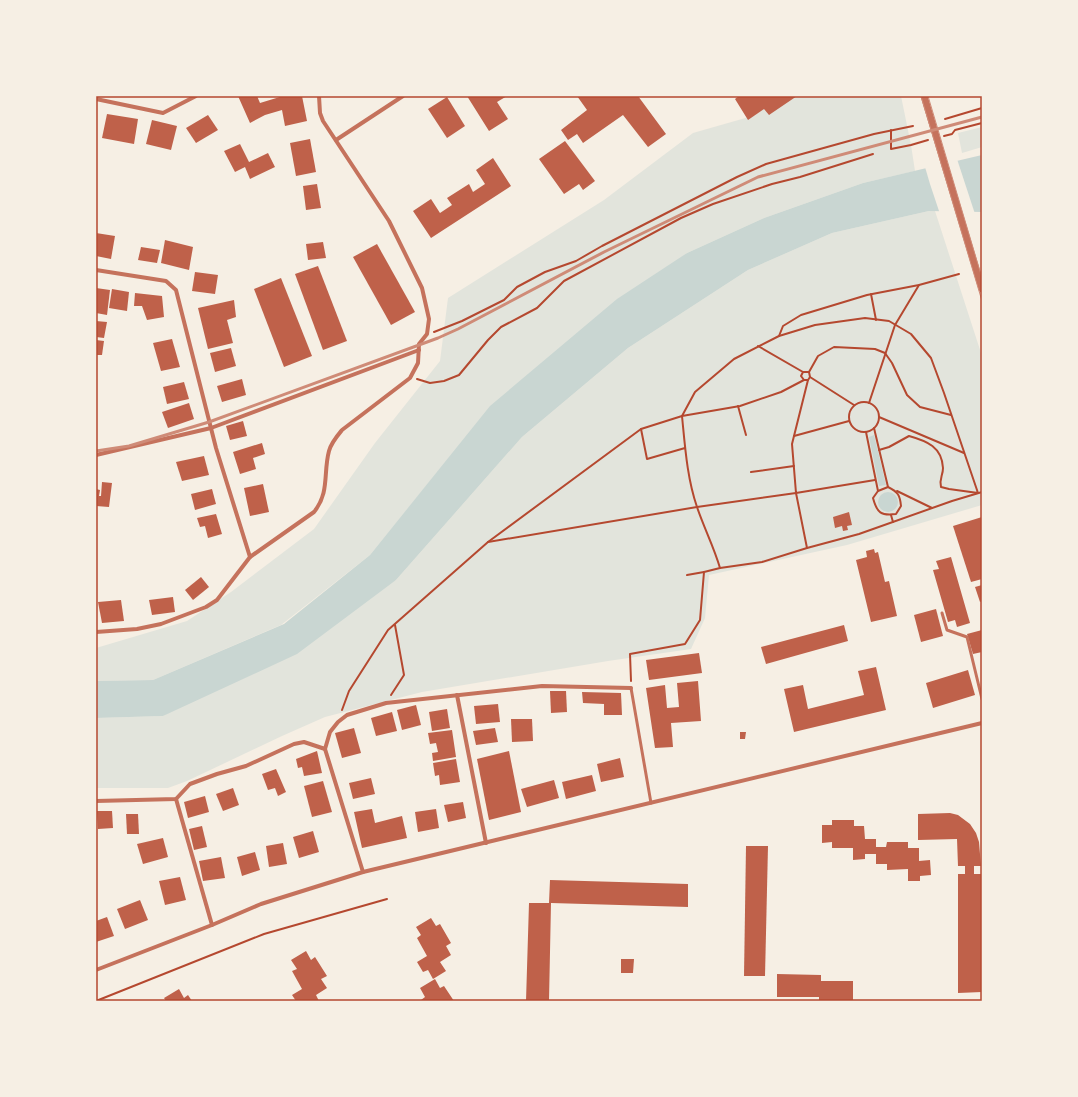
<svg xmlns="http://www.w3.org/2000/svg" width="1078" height="1097" viewBox="0 0 1078 1097" font-family="Lato,sans-serif">
<style>
.green{fill:#e2e4dc}
.water{fill:#c9d6d2}
.pier{fill:#f6efe4}
.building{fill:#bf614a}
.lines{fill:none;stroke-linecap:round;stroke-linejoin:round}
.path{stroke:#b5482f;stroke-width:2}
.service{stroke:#c5725c;stroke-width:3}
.minor{stroke:#c5725c;stroke-width:4}
.tertiary{stroke:#c5725c;stroke-width:7}
.tram{stroke:#cf8b77;stroke-width:1}
.rail{stroke:#cf8b77;stroke-width:3}
.neatline{fill:none;stroke:#b5482f;stroke-width:1.5}
</style>
<rect width="100%" height="100%" fill="#f6efe4"/>
<g class="green">
<path d="M749,96H901L911,145L915,171L863,183L764,218L687,253L492,405L370,555L281,625L153,680L96,681V648L187,621L231,592L314,529L375,443L440,361L448,298L604,200L693,133L756,115Z"/>
<path d="M982,127V147L962,153L958,133Z"/>
<path d="M929,211H935L982,356V505L847,545L709,575L705,618L691,649L608,661L422,692L325,717L282,736L187,781L168,788H96V718L163,716L396,580L522,437L628,348L748,270L832,233Z"/>
</g>
<g class="water">
<path d="M982,155V212L929,211L832,233L748,270L628,348L522,437L396,580L297,654L163,716L96,718V681L153,680L284,624L370,555L490,406L617,299L687,253L764,218L863,183Z"/>
<path d="M874,435L886,485L879,486L869,437Z"/>
<circle cx="888" cy="502" r="10"/>
</g>
<path class="pier" d="M957,159L975,214H940L930,184L925,167Z"/>
<g class="building">
<path d="M238,96H257L260,103L283,96H302L307,121L285,126L282,110L265,115L250,123Z"/>
<path d="M467,96H507L497,102L508,119L489,131Z"/>
<path d="M577,96H638L666,134L648,147L623,115L583,143L577,134L568,140L561,130L587,110Z"/>
<path d="M739,96H797L769,115L764,109L748,120L735,99Z"/>
<path d="M447,97L465,126L447,138L428,109Z"/>
<path d="M107,114L138,119L134,144L102,138Z"/>
<path d="M208,115L218,130L196,143L186,128Z"/>
<path d="M152,120L177,126L171,150L146,144Z"/>
<path d="M310,139L316,172L296,176L290,143Z"/>
<path d="M565,141L595,181L583,190L579,184L564,194L539,159Z"/>
<path d="M240,144L249,162L268,153L275,167L250,179L245,167L235,172L224,151Z"/>
<path d="M493,158L511,186L431,238L413,211L431,199L440,213L452,205L447,198L469,184L473,192L485,184L476,170Z"/>
<path d="M317,184L321,208L306,210L303,186Z"/>
<path d="M96,233L115,236L111,259L96,256Z"/>
<path d="M165,240L193,247L189,270L161,263Z"/>
<path d="M323,242L326,258L308,260L306,244Z"/>
<path d="M377,244L415,312L391,325L353,257Z"/>
<path d="M141,247L160,250L157,263L138,260Z"/>
<path d="M318,266L347,341L323,350L295,274Z"/>
<path d="M195,272L218,275L215,294L192,291Z"/>
<path d="M281,278L312,356L284,367L254,289Z"/>
<path d="M96,288L110,290L107,315L96,313Z"/>
<path d="M112,289L129,292L127,311L109,308Z"/>
<path d="M135,293L162,296L164,317L147,320L142,306H134Z"/>
<path d="M234,300L236,317L227,320L233,343L208,349L198,308Z"/>
<path d="M96,321L107,322L104,338L96,337Z"/>
<path d="M172,339L180,367L161,371L153,343Z"/>
<path d="M96,340L104,341L102,355H96Z"/>
<path d="M231,348L236,366L215,372L210,353Z"/>
<path d="M242,379L246,395L222,402L217,386Z"/>
<path d="M184,382L189,399L167,404L163,387Z"/>
<path d="M189,403L194,419L168,428L162,412Z"/>
<path d="M243,421L247,436L230,440L226,426Z"/>
<path d="M262,443L265,454L253,458L256,469L240,474L233,452Z"/>
<path d="M204,456L209,475L182,481L176,462Z"/>
<path d="M102,482L112,483L109,507L96,506V489L100,490L99,496H101Z"/>
<path d="M263,484L269,512L250,516L244,488Z"/>
<path d="M212,489L216,504L195,510L191,494Z"/>
<path d="M849,512L852,525L847,526L848,530L843,531L842,526L835,528L833,517Z"/>
<path d="M216,514L222,534L208,538L205,526L200,527L197,518Z"/>
<path d="M982,517V579L971,582L953,526Z"/>
<path d="M874,549L875,553L878,552L885,582L889,581L897,616L871,622L856,560L867,557L866,551Z"/>
<path d="M951,557L970,623L957,627L955,620L948,622L933,570L939,569L936,561Z"/>
<path d="M201,577L209,587L193,600L185,590Z"/>
<path d="M982,585V601L980,602L975,587Z"/>
<path d="M173,597L175,612L152,615L149,600Z"/>
<path d="M121,600L124,621L102,623L98,602Z"/>
<path d="M936,609L943,636L921,642L914,615Z"/>
<path d="M844,625L848,641L766,664L761,647Z"/>
<path d="M982,630V652L973,654L967,634Z"/>
<path d="M699,653L702,673L649,680L646,660Z"/>
<path d="M876,667L886,710L794,732L784,689L803,685L808,709L864,695L858,671Z"/>
<path d="M968,670L975,695L933,708L926,683Z"/>
<path d="M698,681L701,721L671,723L673,747L655,748L646,688L665,685L667,708L679,707L677,683Z"/>
<path d="M550,691H566L567,712L551,713Z"/>
<path d="M582,692L621,693L622,715H604V704L583,703Z"/>
<path d="M498,704L500,722L476,724L474,706Z"/>
<path d="M416,705L421,725L402,730L397,710Z"/>
<path d="M447,709L450,728L432,731L429,712Z"/>
<path d="M392,712L397,731L376,736L371,718Z"/>
<path d="M511,719H532L533,741L512,742Z"/>
<path d="M354,728L361,753L342,758L335,733Z"/>
<path d="M495,728L498,742L476,745L473,731Z"/>
<path d="M452,730L456,757L433,761L432,753L438,752L436,743L430,744L428,733Z"/>
<path d="M740,732H746L745,739H740Z"/>
<path d="M317,751L322,773L304,776L302,767L298,768L296,759Z"/>
<path d="M509,751L521,812L489,820L477,759Z"/>
<path d="M620,758L624,777L601,782L597,764Z"/>
<path d="M456,759L460,782L440,785L439,775L435,776L433,763Z"/>
<path d="M276,769L286,792L278,796L275,788L268,790L262,774Z"/>
<path d="M592,775L596,791L566,799L562,782Z"/>
<path d="M371,778L375,794L353,799L349,783Z"/>
<path d="M554,780L559,798L527,807L521,789Z"/>
<path d="M323,781L332,812L312,817L304,786Z"/>
<path d="M233,788L239,805L223,811L216,794Z"/>
<path d="M205,796L209,812L188,818L184,802Z"/>
<path d="M463,802L466,818L448,822L444,805Z"/>
<path d="M372,809L375,823L402,816L407,838L362,848L354,812Z"/>
<path d="M436,809L439,828L418,832L415,812Z"/>
<path d="M97,811H112L113,828L98,829Z"/>
<path d="M950,813L958,815L970,824L976,833L979,842L981,866H974V874H982V992L958,993V874H965V866H958L957,839L918,840V814Z"/>
<path d="M126,814H138L139,834H127Z"/>
<path d="M832,820H854V826H864L865,839H876V847H886L887,842H908V848H919V861L930,860L931,875L920,876V881H908V869L887,870V864H876V854H865V859L853,860V848H832V842L822,843V825H832Z"/>
<path d="M202,826L207,847L194,850L189,829Z"/>
<path d="M313,831L319,852L299,858L293,837Z"/>
<path d="M163,838L168,857L143,864L137,844Z"/>
<path d="M283,843L287,864L269,867L266,846Z"/>
<path d="M746,846H768L765,976H744Z"/>
<path d="M255,852L260,870L242,876L237,857Z"/>
<path d="M221,857L225,878L203,881L199,861Z"/>
<path d="M180,877L186,900L165,905L159,881Z"/>
<path d="M550,880L688,884V907L551,903L549,1001H526L529,903H549Z"/>
<path d="M140,900L148,920L125,929L117,909Z"/>
<path d="M107,917L114,936L96,942V921Z"/>
<path d="M431,918L436,926L440,924L451,943L446,946L451,955L440,962L446,971L433,979L428,970L423,972L417,962L427,956L417,938L421,935L416,927Z"/>
<path d="M306,951L311,960L315,957L327,976L321,979L327,988L316,995L319,1001H296L292,995L302,989L292,971L297,969L291,960Z"/>
<path d="M621,959H634L633,973H621Z"/>
<path d="M777,974L821,975V981H853V1001H819V997H777Z"/>
<path d="M435,979L440,988L444,986L454,1001H421V1000L425,997L420,988Z"/>
<path d="M179,989L184,998L188,995L192,1001H166L164,998Z"/>
</g>
<g class="lines">
<g class="path">
<path d="M945,119L982,108"/>
<path d="M891,130V149L911,145L928,140"/>
<path d="M944,136L952,134L955,130L982,123"/>
<path d="M871,294L876,320"/>
<path d="M434,332L462,321L504,300L517,287L545,272L576,261L602,246L737,177L766,164L874,134L913,126"/>
<path d="M779,336L815,325L865,318L889,321L911,334L931,358L944,393L978,493L949,489L941,487C939,478 943,476 943,468C942,447 927,441 909,436L889,447L879,450"/>
<path d="M758,346L803,372H809L810,377L808,380H804L801,376L803,372"/>
<path d="M809,372L818,356L834,347L875,349L885,353L892,363L907,395L920,407L951,415"/>
<path d="M810,377L854,405"/>
<path d="M417,379L430,383L444,381L459,375L488,340L501,327L537,308L564,281L681,218L713,204L772,184L800,177L873,154"/>
<path d="M804,380L781,392L740,406L682,416L695,392L734,359L779,336L783,326L801,315L867,295L919,285L959,274"/>
<path d="M808,380L792,444L796,493L875,480"/>
<circle cx="864" cy="417" r="15"/>
<path d="M869,403L895,325L919,285"/>
<path d="M738,406L746,435"/>
<path d="M879,417L964,453"/>
<path d="M874,428L888,487"/>
<path d="M866,432L878,491"/>
<path d="M794,436L849,421"/>
<path d="M685,448L647,459L641,429L682,416C685,446 687,478 697,507C704,528 714,547 720,568"/>
<path d="M751,472L794,466"/>
<path d="M888,487C898,492 900,495 901,506L896,514C881,516 877,513 873,498L878,491Z"/>
<path d="M897,491L932,508"/>
<path d="M891,515L893,522"/>
<path d="M488,542L697,507L796,493L807,548L859,534L952,501L982,492"/>
<path d="M687,575L704,572"/>
<path d="M631,681L630,654L685,644L700,620L704,572L720,568L762,562L807,548"/>
<path d="M391,695L404,675L395,625"/>
<path d="M342,710L349,691L388,630L488,542L641,429"/>
<path d="M96,1001L264,934L387,899"/>
</g>
<g class="service">
<path d="M942,613L947,630L967,637L982,699"/>
<path d="M631,688L651,803"/>
</g>
<g class="minor">
<path d="M96,99L163,113L196,96"/>
<path d="M336,140L403,96"/>
<path d="M96,270L166,281L176,290L216,448L250,557"/>
<path d="M96,455L211,428L419,350"/>
<path d="M96,632L137,629L161,624L206,607L217,600L250,557L314,512C330,492 323,473 329,451C331,443 337,436 342,430L410,378L418,363L419,344L427,334L429,319L422,288L389,221L323,121L320,113L319,96"/>
<path d="M457,695L486,843"/>
<path d="M325,749L363,872"/>
<path d="M176,799L212,925"/>
<path d="M96,801L176,799L190,784L217,774L246,766L294,744L304,742L325,749L330,732L338,722L347,715L386,703L542,686L631,688"/>
<path d="M96,970L212,925L261,904L363,872L982,723"/>
</g>
<path class="tertiary" d="M924,96L982,289"/>
<g class="tram">
<path d="M921,96L982,301"/>
<path d="M928,96L982,278"/>
</g>
<path class="rail" d="M96,451L129,446L209,422L438,338L458,329L604,252L758,177L982,117"/>
</g>
<rect width="1078" height="1097" fill="none" stroke="#f6efe4" stroke-width="194"/>
<rect x="97" y="97" width="884" height="903" class="neatline"/>
</svg>
